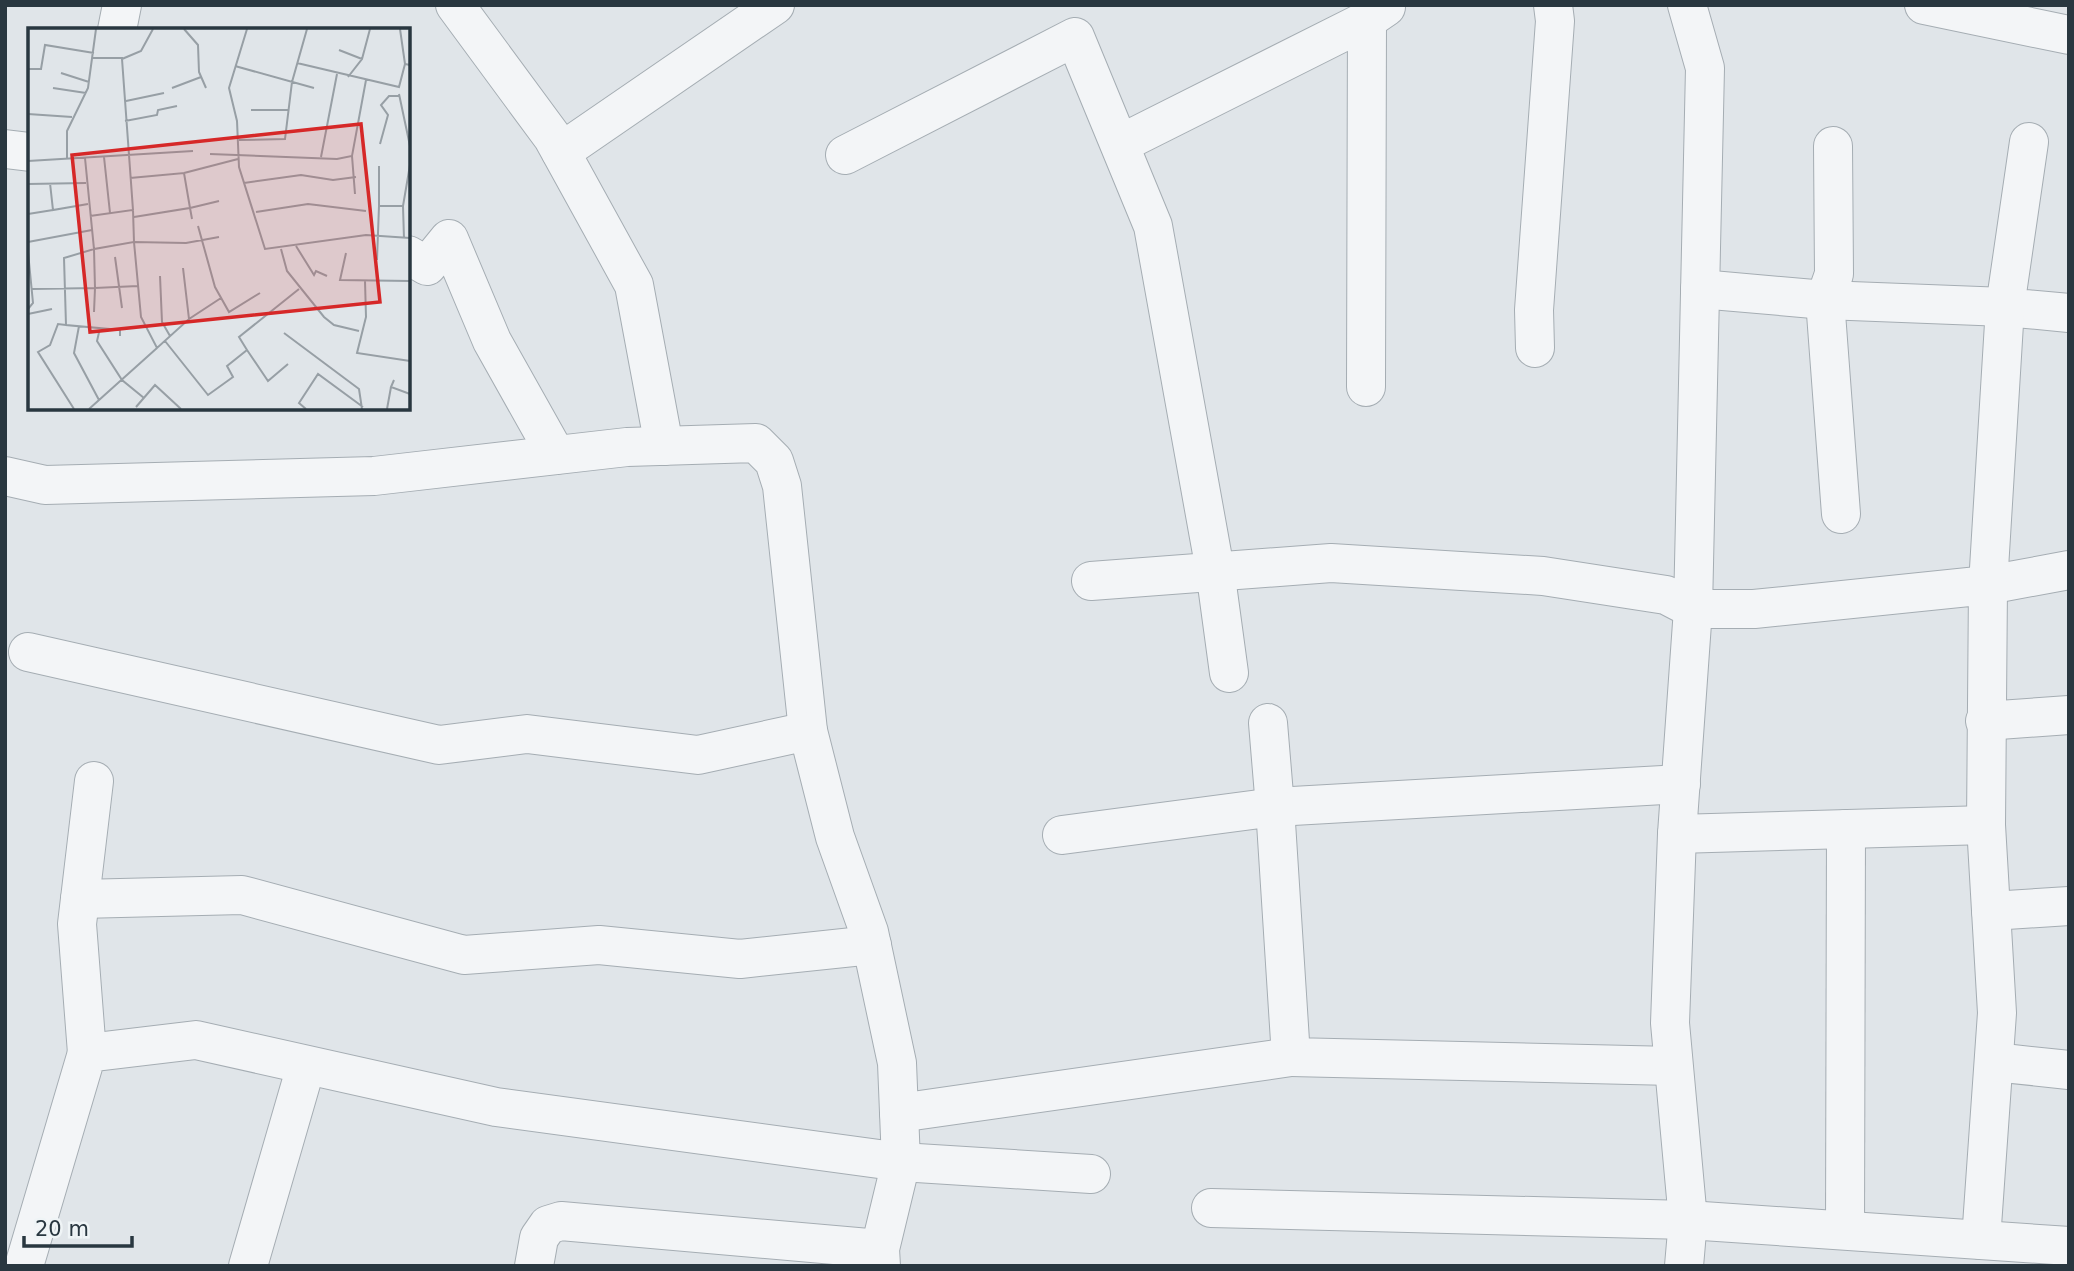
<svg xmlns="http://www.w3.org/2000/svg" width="2074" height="1271" viewBox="0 0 2074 1271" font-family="'DejaVu Sans',sans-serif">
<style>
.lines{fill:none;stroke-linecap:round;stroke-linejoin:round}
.street-casing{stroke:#a5adb3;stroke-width:40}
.street{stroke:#f3f5f7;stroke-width:38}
.inset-road{fill:none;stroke:#979fa5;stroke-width:2}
.view{fill:#d62828;fill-opacity:0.15;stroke:#d62828;stroke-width:3.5}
.inset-edge{fill:none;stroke:#293740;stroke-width:3.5}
</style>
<rect width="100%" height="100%" fill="#e0e5e9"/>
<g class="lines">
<defs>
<g id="street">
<path d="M455,5L553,138L634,285L664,446"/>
<path d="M1924,5L2069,35"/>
<path d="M117,30L122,5"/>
<path d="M2029,142L2005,307L2069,313"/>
<path d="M1120,144L1367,20L1386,7"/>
<path d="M1833,146L1834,274L1825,300L1841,514"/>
<path d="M5,149L30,152"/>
<path d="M561,152L775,5"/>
<path d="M845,155L1075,37L1153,226L1215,570L1229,673"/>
<path d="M408,255L427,266L449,239L492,341L556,455"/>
<path d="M1700,289L1825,300L2005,307L1988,585L2069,570"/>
<path d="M1535,348L1534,310L1555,21L1553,5"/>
<path d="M1366,387L1367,20"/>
<path d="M5,476L45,485L374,476L627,447L756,443L774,461L782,486L808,731L835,837L869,932L897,1063L901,1162L880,1249L881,1266"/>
<path d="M1091,581L1331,563L1543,576L1666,595L1693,609L1705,68L1687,5"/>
<path d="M28,652L439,745L527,734L698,755L808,731"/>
<path d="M1985,721L2069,715"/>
<path d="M1268,723L1275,807L1681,784"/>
<path d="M1677,834L1693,609H1754L1988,585L1986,825L1997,1013L1981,1240"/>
<path d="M1062,835L1275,807L1291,1057L1673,1066"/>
<path d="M80,899L242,895L464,955L599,945L740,959L872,945"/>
<path d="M1991,911L2069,906"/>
<path d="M87,1053L77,924L94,781"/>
<path d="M1994,1062L2069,1070"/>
<path d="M899,1113L1291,1057"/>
<path d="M1211,1208L1688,1220L2069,1246"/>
<path d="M1845,1230L1846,829"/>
<path d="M24,1266L87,1053L196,1040L496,1107L901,1162L1091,1174"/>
<path d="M248,1266L306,1066"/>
<path d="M534,1266L539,1238L548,1225L561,1221L880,1249"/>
<path d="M1684,1266L1688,1220L1670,1023L1677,834L1986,825"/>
</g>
</defs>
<use href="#street" class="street-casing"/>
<use href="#street" class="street"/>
</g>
<g transform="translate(28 28)">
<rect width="382" height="382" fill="#e0e5e9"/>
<path class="inset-road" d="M156,1L170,17L171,44L178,60M219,1L201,60L209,93L211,139L237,221L338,207L382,210M372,1L377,36M311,22L334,31M65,30H95M269,35L371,59L377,36L382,37M207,38L286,60M0,41H13L17,17L66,25M33,45L61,54M320,49L334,31L342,1M25,60L58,65M144,60L173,49M371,66L382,118M98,73L136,65M223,82H261M0,86L44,89M97,93L129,87L130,82L149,78M211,112L257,111L264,54L279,1M352,116L360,87L353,77L361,68H371M182,126L309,131L324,128L338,52M324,128L327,166M76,129L82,185M293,129L309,46M39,130V103L60,60L68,1M57,130L66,221L106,214L105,182M0,133L165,123M351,138V178H375L382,137M156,145L210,131M102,150L156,145L162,180L191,173M22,155L25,182L60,176M216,155L273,147L305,152L328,149M0,156L58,155M375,178L376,211M228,184L280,176L338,183M0,186L25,182M62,188L105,182L94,31L113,23L125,1M106,189L162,180L164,191M170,198L187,259L201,284L232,265M191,209L158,215L106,214L113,289L129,320L161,291L193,270M0,214L64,202M268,218L286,247L288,243L299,248M253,221L259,243L296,289L306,297L331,303M0,224L5,275L0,281M318,225L312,252L382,253M87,229L94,280M349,232L351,178M155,240L161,291M132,248L134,294L142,308M337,253L338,289L329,325L382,333M4,261L67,260L66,284M0,286L24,281M38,297L30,296L22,317L10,324L46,381M51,298L46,325L71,372M72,300L69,313L94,352L116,370M256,305L331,361L334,381M92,308V302L38,297L36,230L66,221L67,260L110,258M137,313L180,367L205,349L199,338L219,322L211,309L271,261M219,322L240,353L260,336M366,352L363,359L382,366M108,379L127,357L153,381M61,381L129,320M278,381L271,375L290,346L335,379M359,381L363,359"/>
<path class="view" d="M333,96L352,274L62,304L44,127Z"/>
<rect width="382" height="382" class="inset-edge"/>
</g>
<rect width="2074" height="1271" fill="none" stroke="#293740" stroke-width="14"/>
<path d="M24 1236v10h108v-10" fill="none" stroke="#293740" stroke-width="3.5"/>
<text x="35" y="1236" font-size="21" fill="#293740" stroke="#eff4f6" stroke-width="5" paint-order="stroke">20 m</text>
</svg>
